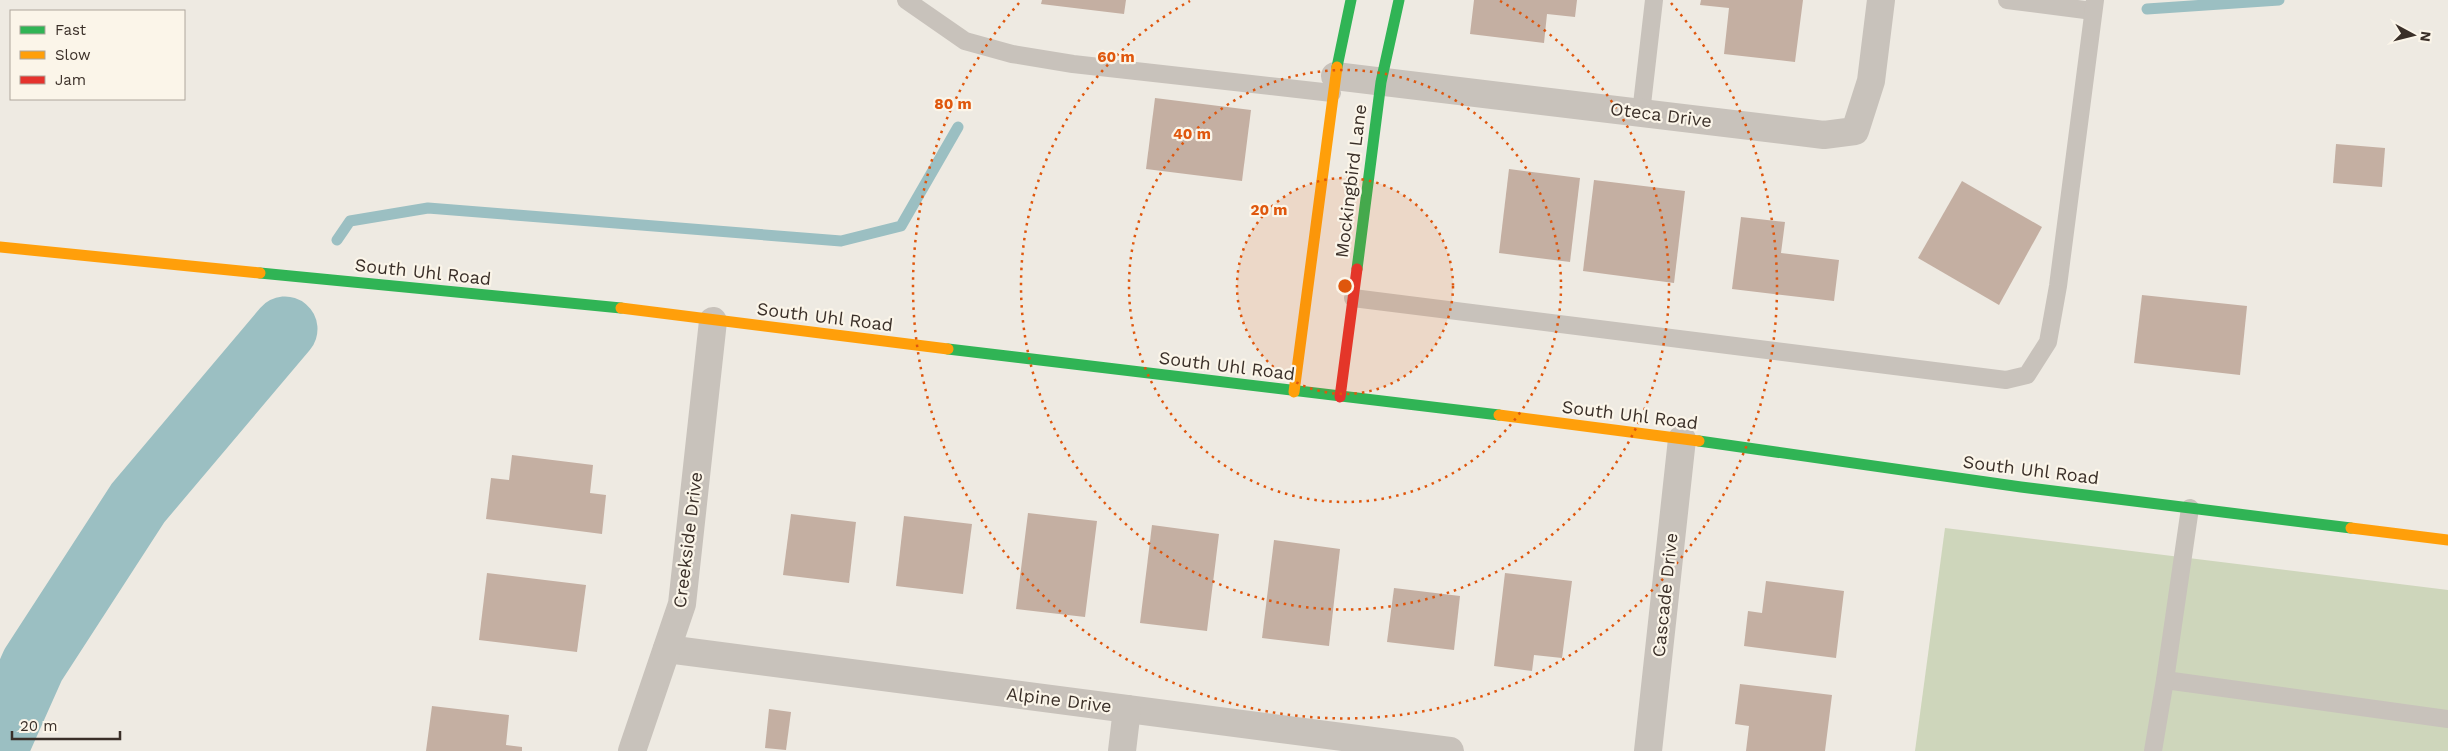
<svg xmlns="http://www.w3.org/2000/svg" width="2448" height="751" viewBox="0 0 2448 751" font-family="'Work Sans',sans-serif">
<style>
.green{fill:#ced6bb}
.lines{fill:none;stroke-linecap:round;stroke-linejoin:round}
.stream{stroke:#9bbfc2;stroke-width:11}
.river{stroke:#9bbfc2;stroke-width:65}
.building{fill:#c4afa2}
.lane{stroke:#c8c2bb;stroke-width:18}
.street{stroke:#c8c2bb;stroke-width:28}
.fast{stroke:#30b455;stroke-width:11}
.slow{stroke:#ff9f0a;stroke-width:11}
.jam{stroke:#e5322d;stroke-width:11}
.ring{fill:none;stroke:#df570d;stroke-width:2.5;stroke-dasharray:2.5 5}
.labels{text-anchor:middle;stroke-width:4.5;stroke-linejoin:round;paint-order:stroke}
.street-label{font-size:18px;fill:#3a2f28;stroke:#fbf5e9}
.centre{fill:#df570d;stroke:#fbf5e9;stroke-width:2.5}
.ring-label{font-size:15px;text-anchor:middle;font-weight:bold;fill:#df570d;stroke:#fbf5e9;stroke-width:4.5;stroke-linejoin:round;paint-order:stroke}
</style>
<rect width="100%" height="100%" fill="#eeeae2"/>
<path class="green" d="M1945,528L2448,590V751H1915Z"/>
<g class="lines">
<g class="stream">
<path d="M2147,9L2279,0"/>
<path d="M337,240L350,221L428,208L841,241L901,226L958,127"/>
</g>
<path class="river" d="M0,739L33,665L138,503L285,329"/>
</g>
<g class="building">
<path d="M1042,0H1126L1124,14L1041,4Z"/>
<path d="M1474,0H1577L1575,17L1547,14L1544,43L1470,34Z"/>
<path d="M1701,0H1803L1795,62L1724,54L1729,8L1700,5Z"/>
<path d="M1155,98L1251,110L1242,181L1146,169Z"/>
<path d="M2336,144L2385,148L2382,187L2333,183Z"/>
<path d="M1509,169L1580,178L1570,262L1499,253Z"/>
<path d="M1594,180L1685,191L1674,283L1583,271Z"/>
<path d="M1962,181L2042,227L1999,305L1918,258Z"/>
<path d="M1741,217L1785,222L1781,253L1839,260L1834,301L1732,289Z"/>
<path d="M2142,295L2247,306L2240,375L2134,363Z"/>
<path d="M512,455L593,465L590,493L606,495L602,534L486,519L491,478L509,480Z"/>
<path d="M1028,513L1097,521L1085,617L1016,609Z"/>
<path d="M791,514L856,522L849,583L783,575Z"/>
<path d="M904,516L972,524L963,594L896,586Z"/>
<path d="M1152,525L1219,534L1207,631L1140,623Z"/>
<path d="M1274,540L1340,549L1329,646L1262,638Z"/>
<path d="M487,573L586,585L577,652L479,640Z"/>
<path d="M1505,573L1572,581L1562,658L1534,655L1532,671L1494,666Z"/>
<path d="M1766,581L1844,591L1836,658L1744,646L1748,611L1762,613Z"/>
<path d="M1394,588L1460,596L1454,650L1387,642Z"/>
<path d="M1740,684L1832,695L1825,751H1746L1749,726L1735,724Z"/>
<path d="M432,706L509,715L506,745L522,747V751H426Z"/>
<path d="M769,709L791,712L786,750L765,748Z"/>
</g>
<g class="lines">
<g class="lane">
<path d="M906,0L965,41L1012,54L1073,64L1332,93"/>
<path d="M2007,0L2093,11"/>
<path d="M1641,113L1654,0"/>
<path d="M1353,298L2006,380L2027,375L2048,342L2058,286L2095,0"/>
<path d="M2190,508L2165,680L2448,719"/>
<path d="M2153,751L2165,680"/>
</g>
<g class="street">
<path d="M1335,76L1824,135L1855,131L1871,81L1881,0"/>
<path d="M667,649L1450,751"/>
<path d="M632,751L682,604L713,321"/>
<path d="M1122,751L1127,709"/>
<path d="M1648,751L1682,439"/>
</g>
<g class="fast">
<path d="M1337,67L1351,0"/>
<path d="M1357,269L1381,82L1399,0"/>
<path d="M260,273L621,308"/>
<path d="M948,349L1499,415"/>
<path d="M1699,441L2021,487L2351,528"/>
</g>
<g class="slow">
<path d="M0,247L260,273"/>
<path d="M621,308L948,349"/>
<path d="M1294,392L1337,67"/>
<path d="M1499,415L1699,441"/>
<path d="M2351,528L2448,540"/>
</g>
<path class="jam" d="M1340,397L1357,269"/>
</g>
<circle cx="1345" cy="286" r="108" fill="#df570d" fill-opacity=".12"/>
<g class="ring">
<circle cx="1345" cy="286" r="108"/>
<circle cx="1345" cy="286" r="216"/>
<path d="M1500 1A324 324 0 1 1 1190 1"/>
<path d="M1671 3A432 432 0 1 1 1019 3"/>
</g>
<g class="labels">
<g class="street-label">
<text transform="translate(1661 115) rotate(7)" y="6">Oteca Drive</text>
<text transform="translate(1351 181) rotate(-83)" y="6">Mockingbird Lane</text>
<text transform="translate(423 272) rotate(6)" y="6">South Uhl Road</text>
<text transform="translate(825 317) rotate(7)" y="6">South Uhl Road</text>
<text transform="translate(1227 366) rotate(7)" y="6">South Uhl Road</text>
<text transform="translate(1630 415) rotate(7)" y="6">South Uhl Road</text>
<text transform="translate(2031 470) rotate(7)" y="6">South Uhl Road</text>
<text transform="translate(688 540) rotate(-83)" y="6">Creekside Drive</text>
<text transform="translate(1665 595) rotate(-84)" y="6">Cascade Drive</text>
<text transform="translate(1059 700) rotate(7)" y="6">Alpine Drive</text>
</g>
</g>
<circle cx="1345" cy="286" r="8" class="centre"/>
<g class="ring-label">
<text x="1116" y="62">60 m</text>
<text x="953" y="109">80 m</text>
<text x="1192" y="139">40 m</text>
<text x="1269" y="215">20 m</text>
</g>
<rect x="10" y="10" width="175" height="90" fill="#fbf5e9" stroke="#aea69c"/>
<rect x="20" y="26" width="25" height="8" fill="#30b455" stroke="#aea69c"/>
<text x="55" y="35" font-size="15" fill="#3a2f28">Fast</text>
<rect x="20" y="51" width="25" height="8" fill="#ff9f0a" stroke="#aea69c"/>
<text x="55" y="60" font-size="15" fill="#3a2f28">Slow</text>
<rect x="20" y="76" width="25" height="8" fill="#e5322d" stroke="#aea69c"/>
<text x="55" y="85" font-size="15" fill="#3a2f28">Jam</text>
<g transform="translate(2413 35) rotate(97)" stroke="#fbf5e9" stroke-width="4" paint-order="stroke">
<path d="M0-4L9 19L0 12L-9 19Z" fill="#3a2f28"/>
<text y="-8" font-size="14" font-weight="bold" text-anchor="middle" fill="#3a2f28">N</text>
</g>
<path d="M12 731v8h108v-8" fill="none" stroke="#3a2f28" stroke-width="2.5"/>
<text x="20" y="731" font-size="15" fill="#3a2f28" stroke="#fbf5e9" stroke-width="4" paint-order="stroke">20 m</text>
</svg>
